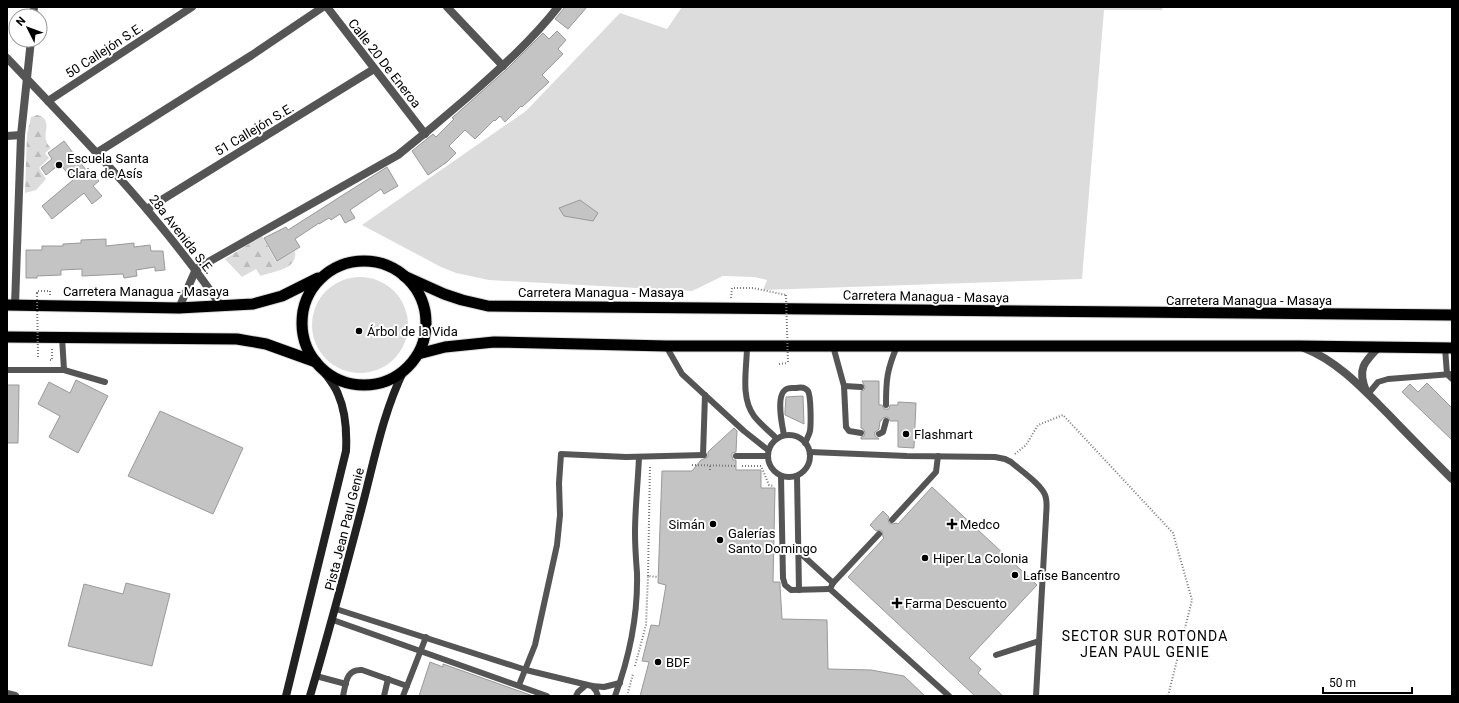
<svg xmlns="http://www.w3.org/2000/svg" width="1459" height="703" viewBox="0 0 1459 703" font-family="Roboto,sans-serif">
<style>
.green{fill:#dcdcdc}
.forest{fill:url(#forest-firs)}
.building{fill:#c4c4c4;stroke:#999}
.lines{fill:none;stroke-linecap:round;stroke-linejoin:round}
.trunk-casing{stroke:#dbdbdb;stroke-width:13}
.path{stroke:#777;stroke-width:2;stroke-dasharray:1 2;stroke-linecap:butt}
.service{stroke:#555;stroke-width:6}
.minor{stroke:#555;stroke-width:8}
.tertiary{stroke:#555;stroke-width:8}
.secondary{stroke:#222;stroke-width:8}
.trunk{stroke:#000;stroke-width:11}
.path-bridge{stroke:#777;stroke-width:2;stroke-dasharray:1 2;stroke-linecap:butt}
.poi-dot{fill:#000;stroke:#fff;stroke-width:1.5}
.labels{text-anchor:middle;stroke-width:4;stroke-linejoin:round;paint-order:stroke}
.street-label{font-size:13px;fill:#000;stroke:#fff}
.poi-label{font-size:13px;fill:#000;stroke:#fff;text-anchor:start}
.neighbourhood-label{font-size:14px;letter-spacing:1px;fill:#000;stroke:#fff}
</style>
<defs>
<pattern id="forest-firs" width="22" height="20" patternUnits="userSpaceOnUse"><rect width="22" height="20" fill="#dcdcdc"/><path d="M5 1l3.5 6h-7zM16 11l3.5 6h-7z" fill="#bbb"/></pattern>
</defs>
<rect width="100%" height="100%" fill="#fff"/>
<g class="green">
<path d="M682,7H1163L1162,10H1104L1082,279L763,290L767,280L754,277L723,276L692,291L489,280L456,273L441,267L362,225L526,111L620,13L667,29Z"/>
<circle cx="360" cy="325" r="48"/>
</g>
<g class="forest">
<path d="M37,115C52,118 44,131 46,140C47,144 49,146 51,148L45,153L49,158L39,168L46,179L36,190L25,193L27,134L31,117Z"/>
<path d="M262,236L276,261L295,251C298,270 274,271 261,276L256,269L242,277L225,259Z"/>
</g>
<g class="building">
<path d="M565,7H587L568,29L555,19Z"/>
<path d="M557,31L566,40L558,49L563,54L542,75L549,82L522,107L521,106L505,122L500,116L495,121L494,120L475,139L465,130L449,146L456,153L447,162L428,175L412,151L433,134L436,137L454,119L452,118L506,70L543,33L549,39Z"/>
<path d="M64,141L86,170L88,168L99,181L93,186L102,196L92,204L84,193L52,219L42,206L73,180L60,164L46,175L41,168L52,159L48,153Z"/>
<path d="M387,167L398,186L384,194L381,189L350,210L355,218L345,223L340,214L331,220L329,218L319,224V223L295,239L300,247L277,261L264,238L286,227L288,230Z"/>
<path d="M580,200L598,213L593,221L564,216L559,208Z"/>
<path d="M106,239V246L134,243V247L150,245L151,251H163L165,270L155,271V267L136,270L137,276L124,278L123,274L82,276V269L61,270V275L37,276V278H26V250H42V246H63V244L81,243V240Z"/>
<path d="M76,380L108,396L78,453L49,437L60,416L38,404L49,382L70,393Z"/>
<path d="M862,381H879V405H882L884,409H889L890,405H898V402L916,403L914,448L898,447V421H890L889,418L887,417L883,418L881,421H880L879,429L875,432V436L879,439H861V437L864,436L865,433L864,430L861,428V391L864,390L865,387Z"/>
<path d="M1427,383L1452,408V440L1402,392L1410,384L1418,392Z"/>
<path d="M7,385H19L18,443H7Z"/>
<path d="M803,396L804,424L785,415V411L786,397Z"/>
<path d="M160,411L243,448L213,514L128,476Z"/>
<path d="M734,428L737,431L736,452L732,453V456L733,460H736V470H761V488H775L773,582H780V585L782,619L827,620L828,669L871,670L904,676L925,696H640L649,662L642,661L651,625L659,626L666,585L658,583L662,471H692L701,460L708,457V452L711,449Z"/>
<path d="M932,487L1037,585L969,658L981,669L978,673L1003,696H975L848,577L884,538L883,537L882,531L880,530L876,531L870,525L883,511L889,517L888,519L889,523L893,524L896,523L898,524Z"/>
<path d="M126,583L170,594L152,666L68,646L84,584L123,594Z"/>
<path d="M430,662L443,667V664L533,696H419Z"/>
</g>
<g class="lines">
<defs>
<g id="trunk">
<circle cx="364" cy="323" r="62"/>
<path d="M404,276L444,294L462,300L488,306C810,308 1131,314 1452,315"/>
<path d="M7,305L179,308L253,304L282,296L318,278"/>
<path d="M7,337L237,339L266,344L316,362"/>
<path d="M418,354L445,347L494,342L666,346H1299L1452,348"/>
</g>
</defs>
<use href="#trunk" class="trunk-casing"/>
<g class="path">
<path d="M37,293V291H50V295"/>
<path d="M731,298L732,288H753L786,295"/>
<path d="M50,360H52V349"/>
<path d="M779,364L788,363"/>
<path d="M1015,454L1026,445L1038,425L1063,415L1173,533L1192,600L1168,696"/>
<path d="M692,465L737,466"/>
<path d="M710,466V471"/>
<path d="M742,466H761L769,485L773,486"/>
<path d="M648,576L650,465"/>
<path d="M635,666L646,625L648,576L658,577"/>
<path d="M627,696L633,674"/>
</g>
<g class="service">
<path d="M666,346L682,374L744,431L768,450"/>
<path d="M747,346C747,368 740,397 754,416C760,424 769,431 776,438"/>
<path d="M833,346L844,386L846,427L849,431L861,433"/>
<path d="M1445,348L1447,374L1452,379"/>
<path d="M7,370H64L62,337"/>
<path d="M64,370L105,382"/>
<path d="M844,386L861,387"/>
<path d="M1368,394L1378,382L1388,379L1452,374"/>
<path d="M886,405C886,379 887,370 897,346"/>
<path d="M879,434L883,432L886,421"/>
<circle cx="789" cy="456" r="21"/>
<path d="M784,435C782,425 776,397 785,390C788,387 792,388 796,388C800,387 805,387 808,391C811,396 811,424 810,431C809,435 807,439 805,443"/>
<path d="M810,452L907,456L995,457L1005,459L1011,462C1020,470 1041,484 1045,495C1048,502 1046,511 1046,518L1036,696"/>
<path d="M703,455L705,395"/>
<path d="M736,456H767"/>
<path d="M781,476L783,578L785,585L791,590L830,589"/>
<path d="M797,476L799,590"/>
<path d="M892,520L936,472L938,456"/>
<path d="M879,534L833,583L830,589L949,696"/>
<path d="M799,552L833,583"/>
<path d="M336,609L526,670L592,686L604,687L620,683"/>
<path d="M333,620L547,696"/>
<path d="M996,655L1039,641"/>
<path d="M316,676L346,684"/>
<path d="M519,685L535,645L557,545L560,515L559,483L561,454L626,457L704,455"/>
<path d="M592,686L596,691L598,696"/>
<path d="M343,696C346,683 346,669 362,670L407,686"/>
<path d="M384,696L388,679"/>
<path d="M403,696L426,637"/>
<path d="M576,696L578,692L586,685"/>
<path d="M615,696C629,658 638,614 637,573C636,560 635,547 635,533C635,508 638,482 639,457"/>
</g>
<g class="minor">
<path d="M327,7L425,134"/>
<path d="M447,7L503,66"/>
<path d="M33,16L34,7"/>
<path d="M7,58C82,137 159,215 221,306"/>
<path d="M48,101L192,7"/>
<path d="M7,136L21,135"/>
<path d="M98,152L252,55L323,7"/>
<path d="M147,209L374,69"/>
<path d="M15,305L21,135L31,40"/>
<path d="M179,308L196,269L398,155C422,136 446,116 469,96C501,68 532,40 558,7"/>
<path d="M1304,348C1338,361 1364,390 1390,416C1410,437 1431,458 1452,479"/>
<path d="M1366,391C1357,369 1364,362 1379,347"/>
</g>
<path class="tertiary" d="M7,694L15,696"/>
<g class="secondary">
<path d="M286,696L346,451C347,431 346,412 338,394C335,386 329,379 324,372"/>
<path d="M310,696C329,632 346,568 363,503C375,457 383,413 404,370"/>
</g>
<use href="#trunk" class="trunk"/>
<g class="path-bridge">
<path d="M37,293L38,357"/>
<path d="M786,295L788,363"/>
</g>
</g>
<g class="poi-dot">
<circle cx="59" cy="165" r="4"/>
<circle cx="359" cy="331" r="4"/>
<circle cx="906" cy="434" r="4"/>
<circle cx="713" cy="524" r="4"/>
<path d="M950 518h4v4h4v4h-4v4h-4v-4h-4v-4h4z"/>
<circle cx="720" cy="540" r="4"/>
<circle cx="925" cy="558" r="4"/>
<circle cx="1015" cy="575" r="4"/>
<path d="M895 597h4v4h4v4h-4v4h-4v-4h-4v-4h4z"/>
<circle cx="658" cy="662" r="4"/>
</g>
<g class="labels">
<g class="street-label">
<text transform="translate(104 50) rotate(-33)" y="5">50 Callejón S.E.</text>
<text transform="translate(385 63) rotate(52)" y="5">Calle 20 De Eneroa</text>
<text transform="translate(254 129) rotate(-31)" y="5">51 Callejón S.E.</text>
<text transform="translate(182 234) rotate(52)" y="5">28a Avenida S.E.</text>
<text x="146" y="296">Carretera Managua - Masaya</text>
<text x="601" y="297">Carretera Managua - Masaya</text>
<text transform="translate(926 296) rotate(1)" y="5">Carretera Managua - Masaya</text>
<text x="1249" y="305">Carretera Managua - Masaya</text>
<text transform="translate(344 529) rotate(-76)" y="5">Pista Jean Paul Genie</text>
</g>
<g class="poi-label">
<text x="67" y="163">Escuela Santa<tspan x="67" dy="15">Clara de Asís</tspan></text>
<text x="367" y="336">Árbol de la Vida</text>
<text x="914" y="439">Flashmart</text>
<text x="705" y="529" text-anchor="end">Simán</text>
<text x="960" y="529">Medco</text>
<text x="728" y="538">Galerías<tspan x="728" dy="15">Santo Domingo</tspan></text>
<text x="933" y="563">Hiper La Colonia</text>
<text x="1023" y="580">Lafise Bancentro</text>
<text x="905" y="608">Farma Descuento</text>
<text x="666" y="667">BDF</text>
</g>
<g class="neighbourhood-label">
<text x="1145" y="641">SECTOR SUR ROTONDA<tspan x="1145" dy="16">JEAN PAUL GENIE</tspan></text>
</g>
</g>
<rect width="1459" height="703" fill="none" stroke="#000000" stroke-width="16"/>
<g transform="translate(28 28) rotate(312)"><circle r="19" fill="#ffffff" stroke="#999999"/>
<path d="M0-3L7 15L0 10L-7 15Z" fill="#000000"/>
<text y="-6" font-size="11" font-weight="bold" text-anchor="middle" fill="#000000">N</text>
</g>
<path d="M1323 687v6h89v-6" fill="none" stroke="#000000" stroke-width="2"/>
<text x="1329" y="687" font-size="12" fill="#000000" stroke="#ffffff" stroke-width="3" paint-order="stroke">50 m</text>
</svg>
